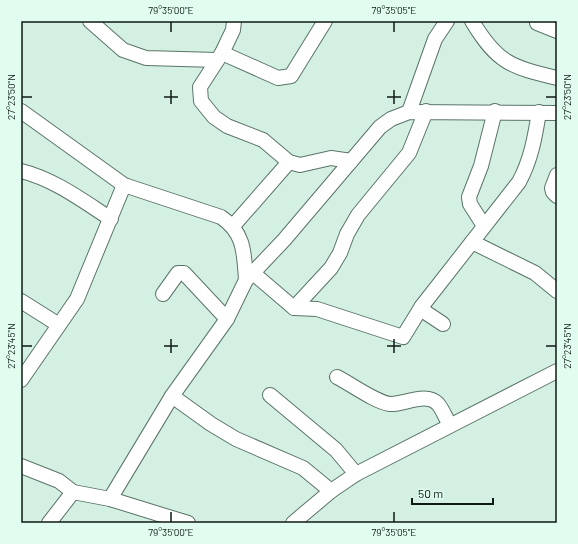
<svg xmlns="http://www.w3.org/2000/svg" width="578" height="544" viewBox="0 0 578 544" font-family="Barlow,sans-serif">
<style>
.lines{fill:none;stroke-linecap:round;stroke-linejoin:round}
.minor-casing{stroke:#5a7468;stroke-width:16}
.minor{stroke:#fff;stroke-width:14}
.ticks{fill:none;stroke:#0f1a15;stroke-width:1.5}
.neatline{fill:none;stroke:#0f1a15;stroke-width:1.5}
.ticks-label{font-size:10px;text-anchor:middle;fill:#0f1a15}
</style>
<rect width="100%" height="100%" fill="#d3f0e2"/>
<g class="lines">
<defs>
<g id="minor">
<path d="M90,21L123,50L146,58L217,60"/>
<path d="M234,21L233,30L222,53L200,87L201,101L214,117L227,126L263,140L289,162L300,165L331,158L351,161"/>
<path d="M472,21C497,63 511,67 557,78"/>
<path d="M537,23L557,31"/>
<path d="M222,53L278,78L291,76L325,21"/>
<path d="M21,111L124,185L221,217C245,233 244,254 246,280"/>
<path d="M409,112L435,39L447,21"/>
<path d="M21,171C54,179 83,201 111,219"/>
<path d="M557,175L552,188L553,192L557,196"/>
<path d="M233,226L289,162"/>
<path d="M484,226L470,204L469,197L481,166L495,111"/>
<path d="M472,242L535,273L557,291"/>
<path d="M253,273L294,308L317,309L403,337L422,306"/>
<path d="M163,294L178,273H184L227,319"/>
<path d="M21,301L59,325"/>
<path d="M294,308L331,268L340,253L347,234L358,215L409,153L426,111"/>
<path d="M443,324L425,312L422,306L519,182C531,160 535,137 539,112"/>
<path d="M337,377C351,384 375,402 390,404C404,405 426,391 438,404C443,410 446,419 450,425"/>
<path d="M21,380L77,299L124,185"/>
<path d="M270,395L336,450L356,474"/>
<path d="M172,396L211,424L236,439L303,468L331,491"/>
<path d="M21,466L59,481L73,492"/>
<path d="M110,499L172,396L227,319L246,280L284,240L380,127L391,119L409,112L557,113"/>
<path d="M49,523L73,492L110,499L188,523"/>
<path d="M293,523L331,491L356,474L557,371"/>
</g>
</defs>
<use href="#minor" class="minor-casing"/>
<use href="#minor" class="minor"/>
</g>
<path class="ticks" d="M171,22V32M394,22V32M171,90V104M394,90V104M22,97H32M164,97H178M387,97H401M546,97H556M171,339V353M394,339V353M22,346H32M164,346H178M387,346H401M546,346H556M171,512V522M394,512V522"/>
<rect width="578" height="544" fill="none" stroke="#e0fdef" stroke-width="44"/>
<path d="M412 498v6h81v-6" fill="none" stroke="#0f1a15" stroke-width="2"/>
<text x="418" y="498" font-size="12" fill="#0f1a15" stroke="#e0fdef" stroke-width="3" paint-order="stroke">50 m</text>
<rect x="22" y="22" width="534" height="500" class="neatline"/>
<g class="ticks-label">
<text x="171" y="14">79°35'00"E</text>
<text x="394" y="14">79°35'05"E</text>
<text transform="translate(11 97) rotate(-90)" y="4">27°23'50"N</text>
<text transform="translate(567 97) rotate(-90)" y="4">27°23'50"N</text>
<text transform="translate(11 346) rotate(-90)" y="4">27°23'45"N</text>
<text transform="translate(567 346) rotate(-90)" y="4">27°23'45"N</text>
<text x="171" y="536">79°35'00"E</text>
<text x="394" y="536">79°35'05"E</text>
</g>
</svg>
